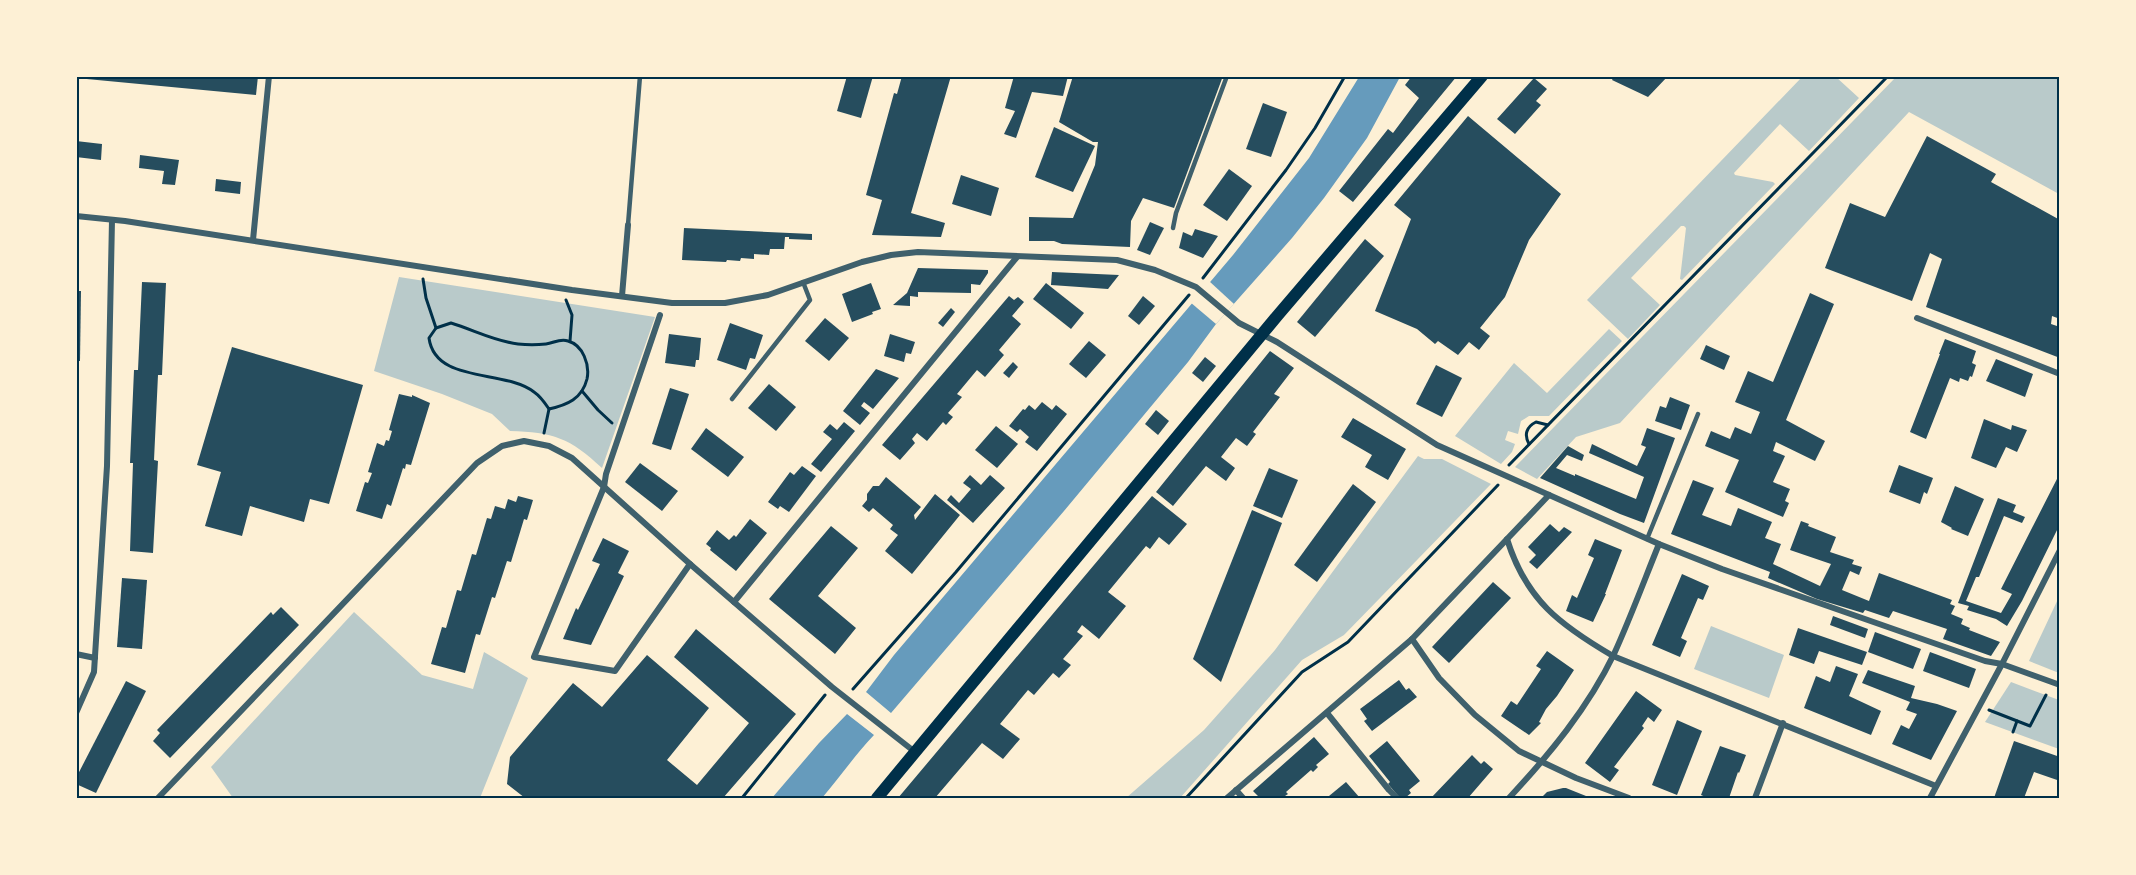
<svg xmlns="http://www.w3.org/2000/svg" width="2136" height="875" viewBox="0 0 2136 875" font-family="'Asap Condensed',sans-serif">
<style>
.green{fill:#b9caca}
.water{fill:#669bbc}
.pier{fill:#fdf0d5}
.building{fill:#264d5e}
.lines{fill:none;stroke-linecap:round;stroke-linejoin:round}
.path{stroke:#003049;stroke-width:3}
.service{stroke:#3f606c;stroke-width:4.5}
.minor{stroke:#3f606c;stroke-width:6}
.secondary{stroke:#003049;stroke-width:12}
.neatline{fill:none;stroke:#003049;stroke-width:2}
</style>
<rect width="100%" height="100%" fill="#fdf0d5"/>
<g class="green">
<path d="M1802,77H1836L1859,98L1809,151L1780,124L1734,173L1735,175L1773,182L1775,184L1682,280L1680,279L1686,228L1684,226H1681L1631,278L1660,305L1628,339L1587,300Z"/>
<path d="M1896,77H2059V194L1909,112L1620,423L1576,437L1537,479L1515,467Z"/>
<path d="M399,277L655,317L602,468C570,438 553,432 510,431L492,414L442,394L374,371Z"/>
<path d="M1609,329L1622,341L1549,416H1529L1521,421L1518,434L1508,431L1505,440L1515,444L1512,452L1501,464L1455,436L1514,363L1547,393Z"/>
<path d="M1418,456L1424,459H1442L1491,484L1344,635L1302,660L1180,798H1126L1204,730L1275,650Z"/>
<path d="M2059,597L2060,673H2059L2029,661Z"/>
<path d="M354,612L422,675L473,689L484,652L528,678L480,798H233L211,767Z"/>
<path d="M1711,626L1784,655L1769,698L1694,669Z"/>
<path d="M2011,682L2059,700V749L1985,722Z"/>
</g>
<g class="water">
<path d="M1359,77H1400L1367,138L1324,198L1292,238L1216,324L1188,362L1064,511L891,713L866,692L894,655L1233,255L1309,158Z"/>
<path d="M847,714L874,735C855,755 840,777 822,798H772L819,743Z"/>
</g>
<path class="pier" d="M1209,281L1234,304L1216,324L1190,302Z"/>
<g class="building">
<path d="M76,76H258L256,95L76,78Z"/>
<path d="M847,76H873L861,118L837,111Z"/>
<path d="M902,76H951L911,213L945,223L941,237L872,235L882,200L866,195L894,93L897,94Z"/>
<path d="M1014,76H1068L1063,96L1032,92L1016,138L1004,134L1015,111L1005,108Z"/>
<path d="M1073,76H1223L1174,208L1143,198L1131,221L1130,247L1062,244L1054,241H1029V217L1073,218L1095,165L1098,142H1093L1059,122Z"/>
<path d="M1412,76H1457L1353,202L1339,191L1388,129L1393,133L1419,98L1405,85Z"/>
<path d="M1614,76L1641,78L1642,76H1668L1648,97L1612,80Z"/>
<path d="M1534,78L1547,89L1536,101L1541,105L1515,134L1497,119Z"/>
<path d="M1263,103L1287,112L1271,157L1246,149Z"/>
<path d="M1468,116L1561,194L1529,240L1505,297L1480,328L1490,336L1479,350L1469,342L1458,355L1438,341L1435,344L1417,329L1375,311L1411,219L1394,205Z"/>
<path d="M1054,127L1095,146L1073,192L1035,177Z"/>
<path d="M1927,136L1996,174L1991,182L2060,220V319L2052,316L2051,324L2060,327V358L1926,307L1942,259L1930,253L1912,301L1825,268L1850,203L1885,217Z"/>
<path d="M76,141L102,144L101,160L76,157Z"/>
<path d="M140,155L179,160L175,185L162,184L164,171L139,168Z"/>
<path d="M1229,169L1252,186L1227,221L1203,205Z"/>
<path d="M961,175L999,188L991,216L952,204Z"/>
<path d="M216,179L241,182L240,194L215,191Z"/>
<path d="M1150,222L1164,228L1150,255L1137,250Z"/>
<path d="M684,228L812,234V240L789,239V237H785L784,249H770L769,255L754,254V259L741,258L740,261L727,260L726,262L682,260Z"/>
<path d="M1195,229L1218,236L1203,258L1179,248L1183,232L1192,236Z"/>
<path d="M1365,239L1384,256L1315,337L1297,322Z"/>
<path d="M918,268L988,270V273L980,285L971,284V293L918,292V297L910,296V306L893,305L907,293Z"/>
<path d="M1052,272L1119,275L1108,289L1051,285Z"/>
<path d="M142,282L166,283L162,375H158L154,460L158,461L153,553L130,551L133,463H130L134,370H138Z"/>
<path d="M871,283L881,309L872,312L873,314L852,322L842,294Z"/>
<path d="M1046,283L1084,313L1071,329L1033,299Z"/>
<path d="M76,291H81L80,361H76Z"/>
<path d="M1810,293L1834,304L1786,420L1825,441L1815,461L1776,442L1773,451L1785,456L1773,482L1790,489L1785,501L1789,503L1783,517L1725,492L1739,460L1705,446L1711,431L1730,439L1735,427L1751,434L1760,412L1735,402L1748,371L1773,382Z"/>
<path d="M1009,296L1014,300L1018,297L1024,302L1012,316L1021,324L999,350L1004,355L985,377L977,370L957,394L962,397L948,413L953,417L946,425L943,422L927,441L917,433L912,439L915,443L900,460L882,445Z"/>
<path d="M1143,296L1155,306L1139,325L1128,316Z"/>
<path d="M951,308L955,312L943,327L938,323Z"/>
<path d="M825,318L849,338L829,361L805,341Z"/>
<path d="M730,323L763,335L755,359L750,358L746,370L717,360Z"/>
<path d="M669,334L701,338L699,360H696L695,367L665,363Z"/>
<path d="M890,334L915,342L911,354L906,353L904,362L884,356Z"/>
<path d="M1945,339L1976,351L1972,363L1976,365L1972,377L1970,376L1968,381L1960,378L1959,382L1950,378L1926,439L1910,432L1940,354H1939Z"/>
<path d="M1089,341L1106,355L1086,378L1069,364Z"/>
<path d="M1706,345L1730,356L1724,370L1700,359Z"/>
<path d="M232,347L363,385L329,504L310,499L304,522L250,506L242,536L205,526L221,472L197,465Z"/>
<path d="M1270,351L1294,368L1274,394L1280,397L1253,432L1256,434L1247,446L1236,438L1221,457L1235,468L1226,481L1206,466L1173,506L1156,492Z"/>
<path d="M1205,357L1216,366L1203,382L1192,373Z"/>
<path d="M1996,359L2033,374L2025,397L1986,381Z"/>
<path d="M1013,362L1018,367L1009,378L1003,373Z"/>
<path d="M1436,365L1462,378L1442,417L1416,404Z"/>
<path d="M876,369L899,378L873,409L864,402L861,406L870,413L860,425L843,411Z"/>
<path d="M769,384L796,407L776,431L748,408Z"/>
<path d="M670,388L689,394L671,450L652,444Z"/>
<path d="M399,394L412,397V395L430,403L411,465L406,464L405,469L403,468L391,506L387,504L382,519L356,511L365,482L368,483L372,473L368,472L377,443L384,446L386,440L389,441L392,431L389,430Z"/>
<path d="M1670,397L1690,405L1681,430L1655,421L1660,406L1666,408Z"/>
<path d="M1042,402L1052,410L1056,405L1067,414L1037,451L1025,442L1029,437L1020,429L1017,432L1009,426L1023,409L1025,410L1029,405L1035,410Z"/>
<path d="M1156,410L1169,421L1158,435L1145,424Z"/>
<path d="M1353,418L1406,449L1388,480L1365,467L1372,455L1341,437Z"/>
<path d="M1984,419L2011,430L2012,425L2027,430L2017,452L2006,447L1996,468L1971,458Z"/>
<path d="M844,422L855,431L821,472L811,464L832,439L823,432L830,424L837,430Z"/>
<path d="M996,426L1018,444L997,468L975,450Z"/>
<path d="M706,428L744,457L728,477L691,449Z"/>
<path d="M1647,428L1675,438L1644,523L1620,514L1540,478L1568,446L1584,455L1582,461L1567,455L1556,468L1575,476V474L1636,499L1644,477L1589,453L1592,444L1637,466L1646,447L1641,445Z"/>
<path d="M640,463L678,491L662,511L625,482Z"/>
<path d="M1899,465L1933,478L1927,494L1924,492L1920,504L1889,492Z"/>
<path d="M802,466L816,476L789,512L780,506L778,509L768,502L790,472L794,475Z"/>
<path d="M1269,468L1298,480L1282,518L1253,506Z"/>
<path d="M2060,473V524L2022,601L2007,626L1996,619L1967,610L1969,606L1958,603L1998,498L2016,505L2013,512L2025,517L2022,523L2004,516L1979,577H1976L1966,601L2001,613L2012,594L2001,589Z"/>
<path d="M970,475L981,485L990,475L1005,488L973,523L947,500L951,495L959,503L971,489L963,483Z"/>
<path d="M886,477L921,507L914,515L915,520L935,494L960,515L912,574L885,551L898,535L890,529L893,525L873,508L869,512L862,506L867,500V494L873,486H879Z"/>
<path d="M1693,480L1714,488L1702,515L1731,526L1738,508L1772,522L1765,538L1781,544L1773,564L1820,586L1831,564L1790,550L1801,521L1809,524L1808,526L1836,537L1830,552L1854,560L1852,564L1862,567L1859,575L1850,571L1842,590L1869,601L1879,573L1952,600L1950,604L1955,606L1951,614L1963,619L1961,624L1970,628L1969,630L2000,642L1991,656L1943,639L1947,629L1893,611L1889,618L1865,610L1863,613L1817,599L1768,578L1770,572L1671,534Z"/>
<path d="M1353,484L1376,502L1317,582L1294,565Z"/>
<path d="M1955,486L1984,499L1968,536L1951,529L1952,528L1941,522Z"/>
<path d="M518,496L533,500L527,520L524,519L511,562L507,561L495,598L492,597L480,635L476,634L465,673L431,664L442,627L446,628L457,590L461,591L472,554L476,555L487,518L491,519L495,506L505,509L508,499L516,502Z"/>
<path d="M1152,496L1187,524L1169,545L1159,537L1150,549L1146,546L1108,592L1126,606L1099,639L1082,625L1077,632L1083,636L1063,659L1071,665L1059,678L1053,673L1034,695L1028,690L1000,724L1020,739L1003,759L982,743L935,798H898Z"/>
<path d="M1252,510L1282,523L1221,682L1193,659Z"/>
<path d="M750,519L767,533L736,571L710,550L711,548L706,544L717,530L729,540L734,535L736,537Z"/>
<path d="M1550,524L1559,532L1564,527L1572,532L1537,569L1529,562L1536,555L1528,547Z"/>
<path d="M831,526L858,548L818,596L856,628L835,654L769,599Z"/>
<path d="M603,538L629,551L618,573L624,576L591,645L563,639L576,608L578,610L600,564L592,561Z"/>
<path d="M1595,539L1622,550L1605,594H1606L1593,622L1566,611L1572,595L1577,598L1594,558L1588,555Z"/>
<path d="M1682,574L1709,586L1703,600L1698,598L1681,638L1687,641L1680,657L1652,645Z"/>
<path d="M122,578L147,580L142,649L117,647Z"/>
<path d="M1493,582L1511,598L1449,663L1432,647Z"/>
<path d="M281,607L299,625L170,758L153,741L160,733L157,730L271,612L273,615Z"/>
<path d="M1833,616L1868,629L1865,638L1830,625Z"/>
<path d="M1798,628L1867,652L1862,665L1819,651L1814,664L1789,655Z"/>
<path d="M696,629L796,714L723,798H525L507,784L510,757L573,683L602,707L647,655L709,708L667,760L697,785L749,723L674,657Z"/>
<path d="M1875,632L1921,649L1913,669L1868,652Z"/>
<path d="M1547,651L1574,670L1557,696L1546,709L1539,722L1541,723L1529,735L1501,716L1511,701L1517,705L1541,669L1536,666Z"/>
<path d="M1930,652L1976,669L1969,688L1923,671Z"/>
<path d="M1836,666L1858,674L1849,696L1881,711L1871,735L1804,708L1816,676L1830,682Z"/>
<path d="M1868,670L1915,686L1911,698L1937,704L1957,711L1931,760L1892,744L1901,725L1909,729L1917,714L1906,710L1910,702L1862,683Z"/>
<path d="M1399,680L1406,690L1409,688L1417,697L1372,731L1364,721L1367,719L1360,709Z"/>
<path d="M126,681L146,691L96,793L76,784V778Z"/>
<path d="M1636,691L1662,710L1654,722L1648,717L1642,726L1644,728L1614,767L1619,770L1610,782L1585,763Z"/>
<path d="M1677,720L1702,731L1677,795L1652,785Z"/>
<path d="M1314,737L1329,754L1316,765L1318,767L1313,772L1311,770L1286,792L1288,794L1282,798L1280,797L1277,798H1260L1253,791Z"/>
<path d="M1387,741L1420,781L1409,790L1411,793L1405,798H1400L1388,784L1390,782L1369,756Z"/>
<path d="M2014,741L2060,757V781L2034,772L2024,798H1994Z"/>
<path d="M1720,746L1746,755L1739,773L1738,772L1729,798H1708L1701,795Z"/>
<path d="M1472,755L1481,764L1484,761L1493,769L1468,798H1431Z"/>
<path d="M1346,782L1360,798H1332L1329,796Z"/>
<path d="M1563,788H1566L1591,798H1541L1547,792Z"/>
</g>
<g class="lines">
<g class="path">
<path d="M1203,278L1286,170L1315,128L1345,76"/>
<path d="M423,279L426,298L436,328"/>
<path d="M566,300L572,315L570,341"/>
<path d="M451,323C474,330 494,341 518,344C527,345 537,345 546,344C554,343 560,338 568,341C583,345 590,365 587,379C582,399 567,405 549,409C545,403 540,396 534,392C505,369 435,384 429,338L436,328Z"/>
<path d="M582,391L598,410L612,423"/>
<path d="M544,433L549,409"/>
<path d="M1529,444C1524,435 1526,427 1536,422L1548,425"/>
<path d="M1509,465L1888,76"/>
<path d="M853,689L956,572L1189,295"/>
<path d="M1989,710L2030,726L2046,695"/>
<path d="M2013,732L2017,721"/>
<path d="M742,798L825,695"/>
<path d="M1186,798L1302,672L1348,642L1498,485"/>
</g>
<g class="service">
<path d="M628,225L640,76"/>
<path d="M1173,228L1176,213L1227,76"/>
<path d="M732,399L810,300L803,282"/>
<path d="M1647,539L1698,414"/>
</g>
<g class="minor">
<path d="M76,216L125,221L572,290L672,303H725L768,295L862,262L891,255L918,252L1117,260L1155,270L1196,287L1239,323L1277,342L1437,445L1659,544L1722,569L1985,661L2002,664L2060,685"/>
<path d="M253,240L269,76"/>
<path d="M622,296L628,225"/>
<path d="M660,315L606,474L604,487L534,657L615,671L690,564"/>
<path d="M1917,318L2060,374"/>
<path d="M1507,539C1526,600 1560,625 1613,656L1936,786"/>
<path d="M734,602L1017,257"/>
<path d="M1412,639L1439,678L1475,715L1519,751L1576,778L1629,798"/>
<path d="M76,654L95,658"/>
<path d="M76,713L94,672L107,466L112,220"/>
<path d="M1327,713L1389,790L1397,798"/>
<path d="M1236,790L1243,798"/>
<path d="M158,798L477,463L502,446L524,441L549,446L572,458L690,564L832,687L915,752"/>
<path d="M1227,798L1412,639L1549,495"/>
<path d="M1509,798C1549,755 1588,708 1614,654C1630,619 1644,581 1659,544"/>
<path d="M1755,798L1783,723"/>
<path d="M1930,798L2002,664L2060,550"/>
</g>
<path class="secondary" d="M877,798L1278,315L1482,76"/>
</g>
<rect width="2136" height="875" fill="none" stroke="#fdf0d5" stroke-width="156"/>
<rect x="78" y="78" width="1980" height="719" class="neatline"/>
</svg>
